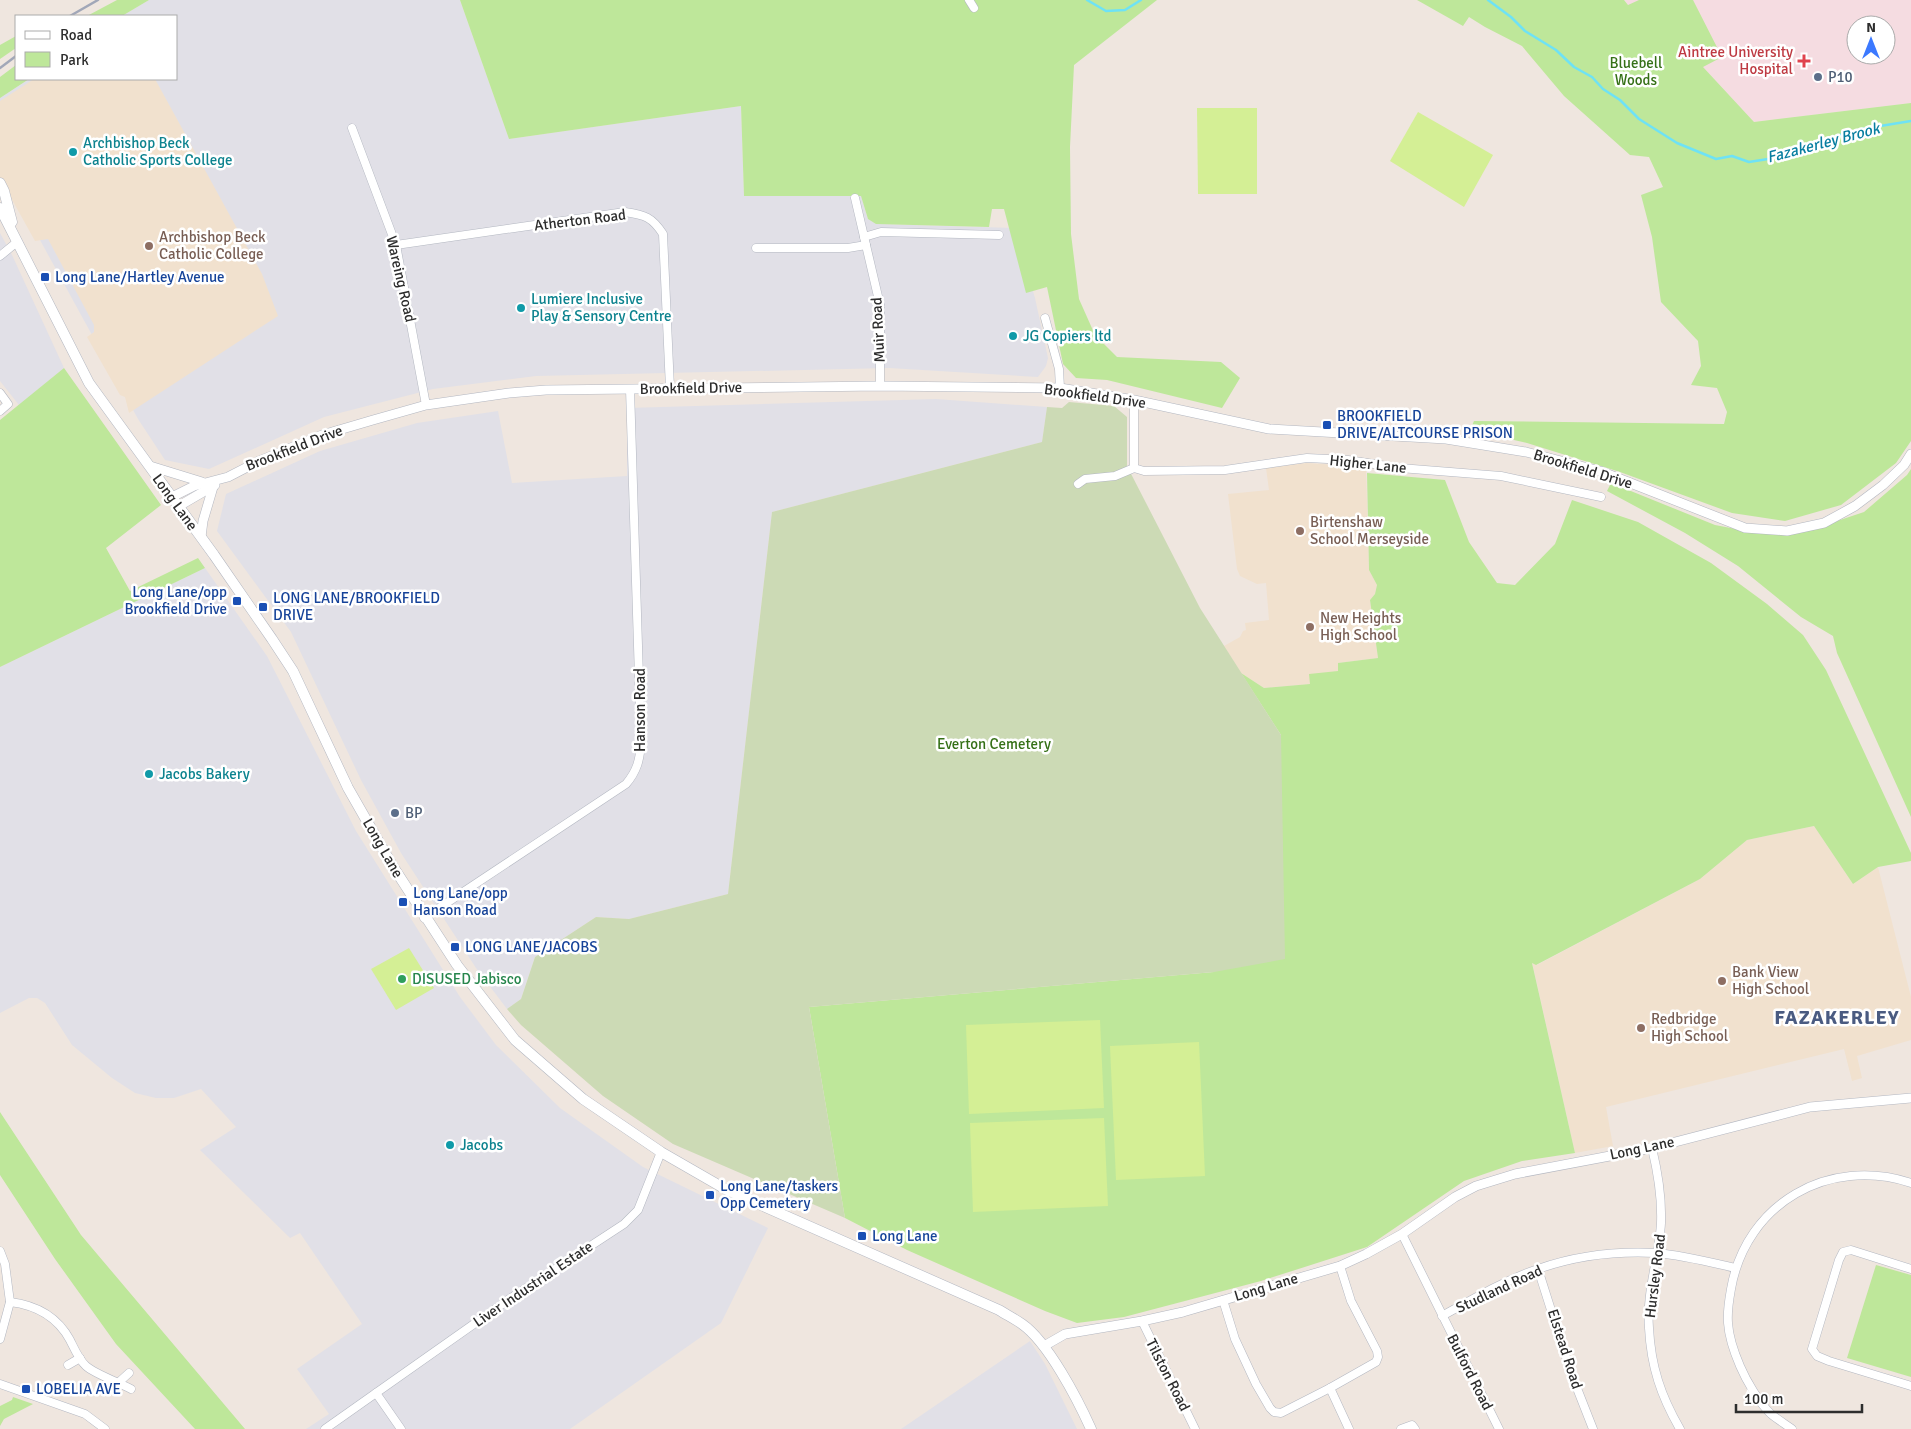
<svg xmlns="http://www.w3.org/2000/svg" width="1911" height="1429" viewBox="0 0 1911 1429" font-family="Signika,sans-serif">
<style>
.industrial{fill:#e1e0e7}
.education{fill:#f1e1ce}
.medical{fill:#f5dce1;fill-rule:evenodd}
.green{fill:#bee79a}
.cemetery{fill:#ccdab5}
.pitch{fill:#d4ef95}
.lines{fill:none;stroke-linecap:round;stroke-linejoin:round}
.stream{stroke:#6ee2f5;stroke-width:2.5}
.minor-casing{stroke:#b3b7c1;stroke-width:9}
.tertiary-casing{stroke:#b3b7c1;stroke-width:10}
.secondary-casing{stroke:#b3b7c1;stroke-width:11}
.minor{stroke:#fff;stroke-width:8}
.tertiary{stroke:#fff;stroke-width:9}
.secondary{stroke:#fff;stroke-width:10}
.rail{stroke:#a1a7b8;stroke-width:2.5}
.health-dot{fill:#e0444e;stroke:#fff;stroke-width:2}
.service-dot{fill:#5c6f8a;stroke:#fff;stroke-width:2}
.culture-dot{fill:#0f9aa8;stroke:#fff;stroke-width:2}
.education-dot{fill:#8d6e63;stroke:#fff;stroke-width:2}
.transit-dot{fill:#1a4fb4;stroke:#fff;stroke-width:2}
.leisure-dot{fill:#2e9e5b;stroke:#fff;stroke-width:2}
.labels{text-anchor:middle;stroke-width:5;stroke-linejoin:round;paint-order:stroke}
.health-label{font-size:15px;fill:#be3a42;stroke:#fff;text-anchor:end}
.park-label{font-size:15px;fill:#357017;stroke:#fff}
.service-label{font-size:15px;fill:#4e5e75;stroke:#fff;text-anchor:start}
.culture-label{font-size:15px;fill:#0d838f;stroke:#fff;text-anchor:start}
.street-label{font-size:15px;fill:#2d2d2d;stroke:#fff}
.education-label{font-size:15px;fill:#785e54;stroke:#fff;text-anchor:start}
.transit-label{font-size:15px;fill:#164399;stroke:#fff;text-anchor:start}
.leisure-label{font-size:15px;fill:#27864d;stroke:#fff;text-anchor:start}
.water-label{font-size:16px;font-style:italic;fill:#087ea0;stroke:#fff}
.district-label{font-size:20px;font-weight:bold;letter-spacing:1px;fill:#4a5b81;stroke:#fff}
</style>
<rect width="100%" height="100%" fill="#efe6df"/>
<g class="industrial">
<path d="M149,0H460L509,139L741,106L744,196H861L868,219L877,224L1015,228L1035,298L1048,358L1046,366L1038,377L889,368L536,376L433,389L324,417L209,469L165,460L138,419L0,167V98L29,79H176V16H122Z"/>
<path d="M0,233L12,255L64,368L19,405L0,381Z"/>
<path d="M936,399L1047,407L1042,442L772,512L728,894L629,919L596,917L535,957L521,999L507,1009L476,968L401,853L361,780L291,632L217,531L226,494L320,451L417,423L498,411L512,483L627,476V408Z"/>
<path d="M205,568L267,656L356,831L460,997L496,1045L560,1108L643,1167L768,1228L721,1323L570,1429H306L329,1414L297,1369L362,1324L300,1233L290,1238L200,1150L236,1127L201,1089L174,1098H156L135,1093L112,1078L72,1045L45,1003L37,998H29L0,1013V667Z"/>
<path d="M1030,1341L1045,1364L1077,1429H901Z"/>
</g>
<g class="education">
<path d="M34,79H155L262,274L278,316L129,413L125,397L120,395L87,337L94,332V325L48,239L35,241L0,178V101Z"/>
<path d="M1307,463L1366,467L1369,570L1377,585L1375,594L1370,600L1378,658L1338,663V671L1311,684L1264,688L1241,673L1224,646L1240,637L1243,631L1246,630L1245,623L1269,620L1266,583L1257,584L1240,576L1237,569L1228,494L1269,490L1266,468Z"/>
<path d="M1814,826L1853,884L1878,867L1911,997V1040L1857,1056L1862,1078L1852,1081L1844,1049L1606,1107L1613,1146L1575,1153L1532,962L1537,965L1700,879L1747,840Z"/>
</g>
<path class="medical" d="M1625,0H1911V103L1754,122L1663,24L1636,20ZM1856,25H1886V55H1856Z"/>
<g class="green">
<path d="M117,0H149L122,16H87Z"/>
<path d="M460,0H1157L1074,65L1070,147L1071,234L1079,299L1095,335L1117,357L1221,362L1240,378L1222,408L1107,380L1076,378L1063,364L1047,287L1026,293L1004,209H992L989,227L876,224L868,219L861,196H744L741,106L509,139Z"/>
<path d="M1417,0H1624L1628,5L1639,0H1693L1722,57L1703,67L1754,122L1911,103V441L1896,463L1841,505L1785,521L1732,513L1620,472L1527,443L1470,430L1474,421L1724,424L1727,412L1717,388L1691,385L1701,366L1698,341L1661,302L1652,237L1641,195L1663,187L1649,157L1630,155L1564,96L1522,46L1485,27L1469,17L1463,26Z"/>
<path d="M16,36V48L0,59V45Z"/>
<path d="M16,65V79H29L0,98V77Z"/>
<path d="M64,368L161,505L106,548L130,591L198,558L205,568L0,667V420Z"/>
<path d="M1911,469V817L1837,653L1833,636L1801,617L1738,566L1685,533L1607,491L1611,483L1715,525L1762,534L1807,531L1864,512L1907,475Z"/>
<path d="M1367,473L1445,480L1469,542L1497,583L1515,585L1555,544L1572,500L1638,522L1711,563L1767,604L1803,635L1826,670L1911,853V861L1878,867L1853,884L1814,826L1747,840L1700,879L1536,965L1532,963L1575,1153L1522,1161L1464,1181L1367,1247L1261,1281L1124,1317L1077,1323L1045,1311L907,1250L845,1218L809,1007L1214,972L1281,735L1241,673L1264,688L1310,684L1309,674L1338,671V663L1378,658L1370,600L1375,594L1377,585L1369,570Z"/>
<path d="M0,1112L81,1235L245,1429H195L116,1344L55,1259L0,1175Z"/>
<path d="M1876,1265L1911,1275V1377L1847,1358Z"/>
<path d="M13,1397L33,1404L4,1419L0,1426V1406L12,1400Z"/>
</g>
<path class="cemetery" d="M1069,402L1114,406L1127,417V466L1200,608L1281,735L1285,959L1214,972L809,1007L845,1218L673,1144L603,1096L521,1025L507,1009L521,999L535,957L596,917L629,919L728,894L772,512L1042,442L1047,407L1062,408Z"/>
<g class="pitch">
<path d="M1197,108H1257V194H1198Z"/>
<path d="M1418,112L1493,155L1464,207L1390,161Z"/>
<path d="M409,948L434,988L396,1010L371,969Z"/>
<path d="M1100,1020L1104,1108L969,1114L966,1025Z"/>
<path d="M1199,1042L1205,1176L1116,1180L1110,1046Z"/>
<path d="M1104,1118L1108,1206L973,1212L970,1123Z"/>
</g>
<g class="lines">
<g class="stream">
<path d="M1087,0L1106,11L1125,10L1141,0"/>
<path d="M1488,0L1511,17L1525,31L1556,50L1574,67L1592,77L1603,89L1620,100L1639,119L1677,143L1716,159L1732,156L1749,162L1768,159L1789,149L1862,129L1911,121"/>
</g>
<defs>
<g id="minor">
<path d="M969,0L974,8"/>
<path d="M352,128L396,245L426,405"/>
<path d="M855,198L880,305V386"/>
<path d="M864,237L881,232L999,235"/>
<path d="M396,245L625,212C645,215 652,217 663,234L670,388"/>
<path d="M756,248H848L866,245"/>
<path d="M0,256L17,242"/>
<path d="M1045,318L1059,369L1060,388"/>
<path d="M0,393L8,404L0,411"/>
<path d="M1134,400V468L1144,471L1225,470L1307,458L1348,460L1400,468L1501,476L1601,497"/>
<path d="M1078,484L1085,479L1115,476L1134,468"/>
<path d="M424,918L626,784C637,771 640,760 641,742L630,389"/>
<path d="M1652,1148C1658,1173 1662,1197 1661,1223C1659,1258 1646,1292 1649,1328C1651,1367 1661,1396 1680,1429"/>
<path d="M1402,1234L1499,1429"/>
<path d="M0,1251L5,1264L10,1302L0,1339"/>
<path d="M1538,1269L1571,1373L1593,1429"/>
<path d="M1911,1269L1851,1250L1843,1252L1839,1260L1812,1349L1817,1356L1829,1361L1911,1386"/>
<path d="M1223,1300L1235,1339L1256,1384L1270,1408L1274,1412L1281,1413L1330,1388L1376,1362L1378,1357L1377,1351L1351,1301L1340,1266"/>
<path d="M10,1302C35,1305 57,1316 70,1340C74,1348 79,1360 86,1366C95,1374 120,1383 131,1389"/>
<path d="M1442,1316C1473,1299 1505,1280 1538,1269C1575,1256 1617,1251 1656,1253C1682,1255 1709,1262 1735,1268"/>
<path d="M1142,1321L1195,1429"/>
<path d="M68,1365L80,1358"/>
<path d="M118,1383L129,1373"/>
<path d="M0,1384L85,1414L105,1429"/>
<path d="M1330,1388L1349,1429"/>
<path d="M325,1429L376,1393"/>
<path d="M401,1429L376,1393L508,1300L624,1224L638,1210L661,1152"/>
<path d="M1401,1429L1412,1425L1415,1429"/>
<path d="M1792,1429C1785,1424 1777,1419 1771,1414C1759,1403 1746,1380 1740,1366C1734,1352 1729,1338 1728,1323C1727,1311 1729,1300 1731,1289C1746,1203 1829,1156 1911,1183"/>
</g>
<g id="tertiary">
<path d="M150,466L202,482"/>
<path d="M172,497L194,486L228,477L259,461L322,435L373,420L426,405L509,393L546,390L880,386L1060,388L1134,400L1269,429L1446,439L1526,452L1600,471L1745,528L1787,531L1824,523L1855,506L1883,485L1904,465L1911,454"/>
<path d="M179,506L215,485"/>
<path d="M201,537L203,521L213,487"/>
<path d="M1044,1346L1065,1334L1142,1321L1183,1312L1340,1266L1366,1254L1402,1234L1455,1197L1476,1186L1515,1174L1652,1148L1810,1107L1911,1098"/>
</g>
<g id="secondary">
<path d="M0,183L4,191L12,222"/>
<path d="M0,208L89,383L214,555L272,639L293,671L348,788L392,865L457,965L515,1040L583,1099L661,1152L727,1190L999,1310C1007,1315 1015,1319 1022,1324C1048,1342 1078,1400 1091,1429"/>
</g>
</defs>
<use href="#minor" class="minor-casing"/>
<use href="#tertiary" class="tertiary-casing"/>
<use href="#secondary" class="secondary-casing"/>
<use href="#minor" class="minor"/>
<use href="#tertiary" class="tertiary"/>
<use href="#secondary" class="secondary"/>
<g class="rail">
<path d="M70,16L98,0"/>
<path d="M0,68L16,56"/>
</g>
</g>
<path class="health-dot" d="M1801.5 53.5h5v5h5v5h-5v5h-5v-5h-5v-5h5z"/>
<g class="service-dot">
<circle cx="1818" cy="77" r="5"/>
<circle cx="395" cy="813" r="5"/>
</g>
<g class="culture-dot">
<circle cx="73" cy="152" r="5"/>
<circle cx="521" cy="308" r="5"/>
<circle cx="1013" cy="336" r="5"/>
<circle cx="149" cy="774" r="5"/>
<circle cx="450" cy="1145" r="5"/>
</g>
<g class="education-dot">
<circle cx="149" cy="246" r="5"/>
<circle cx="1300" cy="531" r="5"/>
<circle cx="1310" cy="627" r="5"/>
<circle cx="1722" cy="981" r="5"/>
<circle cx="1641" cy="1028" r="5"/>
</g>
<g class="transit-dot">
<rect x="40" y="272" width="10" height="10" rx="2.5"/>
<rect x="1322" y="420" width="10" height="10" rx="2.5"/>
<rect x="232" y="596" width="10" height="10" rx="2.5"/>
<rect x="258" y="602" width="10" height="10" rx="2.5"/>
<rect x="398" y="897" width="10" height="10" rx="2.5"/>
<rect x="450" y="942" width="10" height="10" rx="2.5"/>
<rect x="705" y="1190" width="10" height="10" rx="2.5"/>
<rect x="857" y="1231" width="10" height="10" rx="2.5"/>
<rect x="21" y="1384" width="10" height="10" rx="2.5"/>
</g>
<circle class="leisure-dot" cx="402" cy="979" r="5"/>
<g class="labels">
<g class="health-label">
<text x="1793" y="57">Aintree University<tspan x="1793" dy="17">Hospital</tspan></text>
</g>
<g class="park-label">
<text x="1636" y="68">Bluebell<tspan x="1636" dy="17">Woods</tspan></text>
<text x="994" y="749">Everton Cemetery</text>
</g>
<g class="service-label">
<text x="1828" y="82">P10</text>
<text x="405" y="818">BP</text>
</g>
<g class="culture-label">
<text x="83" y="148">Archbishop Beck<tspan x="83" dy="17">Catholic Sports College</tspan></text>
<text x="531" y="304">Lumiere Inclusive<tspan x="531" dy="17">Play &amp; Sensory Centre</tspan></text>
<text x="1023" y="341">JG Copiers ltd</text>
<text x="159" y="779">Jacobs Bakery</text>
<text x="460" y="1150">Jacobs</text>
</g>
<g class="street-label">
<text transform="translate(580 220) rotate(-7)" y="5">Atherton Road</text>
<text transform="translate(401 279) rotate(77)" y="5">Wareing Road</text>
<text transform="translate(878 330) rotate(-93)" y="5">Muir Road</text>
<text transform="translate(691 388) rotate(-1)" y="5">Brookfield Drive</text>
<text transform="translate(1095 396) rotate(8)" y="5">Brookfield Drive</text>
<text transform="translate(294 448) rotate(-21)" y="5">Brookfield Drive</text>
<text transform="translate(1368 464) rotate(6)" y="5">Higher Lane</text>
<text transform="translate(1583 469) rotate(17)" y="5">Brookfield Drive</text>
<text transform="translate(175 502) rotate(54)" y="5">Long Lane</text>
<text transform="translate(640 710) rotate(-90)" y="5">Hanson Road</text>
<text transform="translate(383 848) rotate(60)" y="5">Long Lane</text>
<text transform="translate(1642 1148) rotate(-12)" y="5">Long Lane</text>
<text transform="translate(1655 1276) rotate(-83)" y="5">Hursley Road</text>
<text transform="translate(533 1284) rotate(-34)" y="5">Liver Industrial Estate</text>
<text transform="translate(1266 1287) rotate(-17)" y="5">Long Lane</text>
<text transform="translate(1499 1289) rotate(-25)" y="5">Studland Road</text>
<text transform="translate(1565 1349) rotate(72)" y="5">Elstead Road</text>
<text transform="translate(1470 1372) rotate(63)" y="5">Bulford Road</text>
<text transform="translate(1168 1375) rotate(63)" y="5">Tilston Road</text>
</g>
<g class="education-label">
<text x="159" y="242">Archbishop Beck<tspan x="159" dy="17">Catholic College</tspan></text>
<text x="1310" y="527">Birtenshaw<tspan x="1310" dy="17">School Merseyside</tspan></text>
<text x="1320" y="623">New Heights<tspan x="1320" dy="17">High School</tspan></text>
<text x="1732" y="977">Bank View<tspan x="1732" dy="17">High School</tspan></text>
<text x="1651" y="1024">Redbridge<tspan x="1651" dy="17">High School</tspan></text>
</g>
<g class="transit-label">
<text x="55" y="282">Long Lane/Hartley Avenue</text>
<text x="1337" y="421">BROOKFIELD<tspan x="1337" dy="17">DRIVE/ALTCOURSE PRISON</tspan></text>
<text x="227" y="597" text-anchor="end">Long Lane/opp<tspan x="227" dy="17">Brookfield Drive</tspan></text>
<text x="273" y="603">LONG LANE/BROOKFIELD<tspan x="273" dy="17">DRIVE</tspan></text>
<text x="413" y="898">Long Lane/opp<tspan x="413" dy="17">Hanson Road</tspan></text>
<text x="465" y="952">LONG LANE/JACOBS</text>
<text x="720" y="1191">Long Lane/taskers<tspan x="720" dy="17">Opp Cemetery</tspan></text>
<text x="872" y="1241">Long Lane</text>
<text x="36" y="1394">LOBELIA AVE</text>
</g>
<g class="leisure-label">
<text x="412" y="984">DISUSED Jabisco</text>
</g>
<g class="water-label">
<text transform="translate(1823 142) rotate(-15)" y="6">Fazakerley Brook</text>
</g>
<g class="district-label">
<text x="1837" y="1024">FAZAKERLEY</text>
</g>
</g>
<rect x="15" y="15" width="162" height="65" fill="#ffffff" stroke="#ababab"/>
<rect x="25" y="31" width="25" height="8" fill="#ffffff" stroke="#ababab"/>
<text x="60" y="40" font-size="15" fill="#2d2d2d">Road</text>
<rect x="25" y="52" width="25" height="15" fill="#bee79a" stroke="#ababab"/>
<text x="60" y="65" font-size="15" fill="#2d2d2d">Park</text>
<g transform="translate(1871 40)"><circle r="24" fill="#ffffff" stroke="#ababab"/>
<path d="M0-4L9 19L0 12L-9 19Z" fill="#3c79ff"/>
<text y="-8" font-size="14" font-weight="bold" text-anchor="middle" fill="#2d2d2d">N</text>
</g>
<path d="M1736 1404v8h126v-8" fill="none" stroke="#2d2d2d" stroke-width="2.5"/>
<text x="1744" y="1404" font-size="15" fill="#2d2d2d" stroke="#ffffff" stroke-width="4" paint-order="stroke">100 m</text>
</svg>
